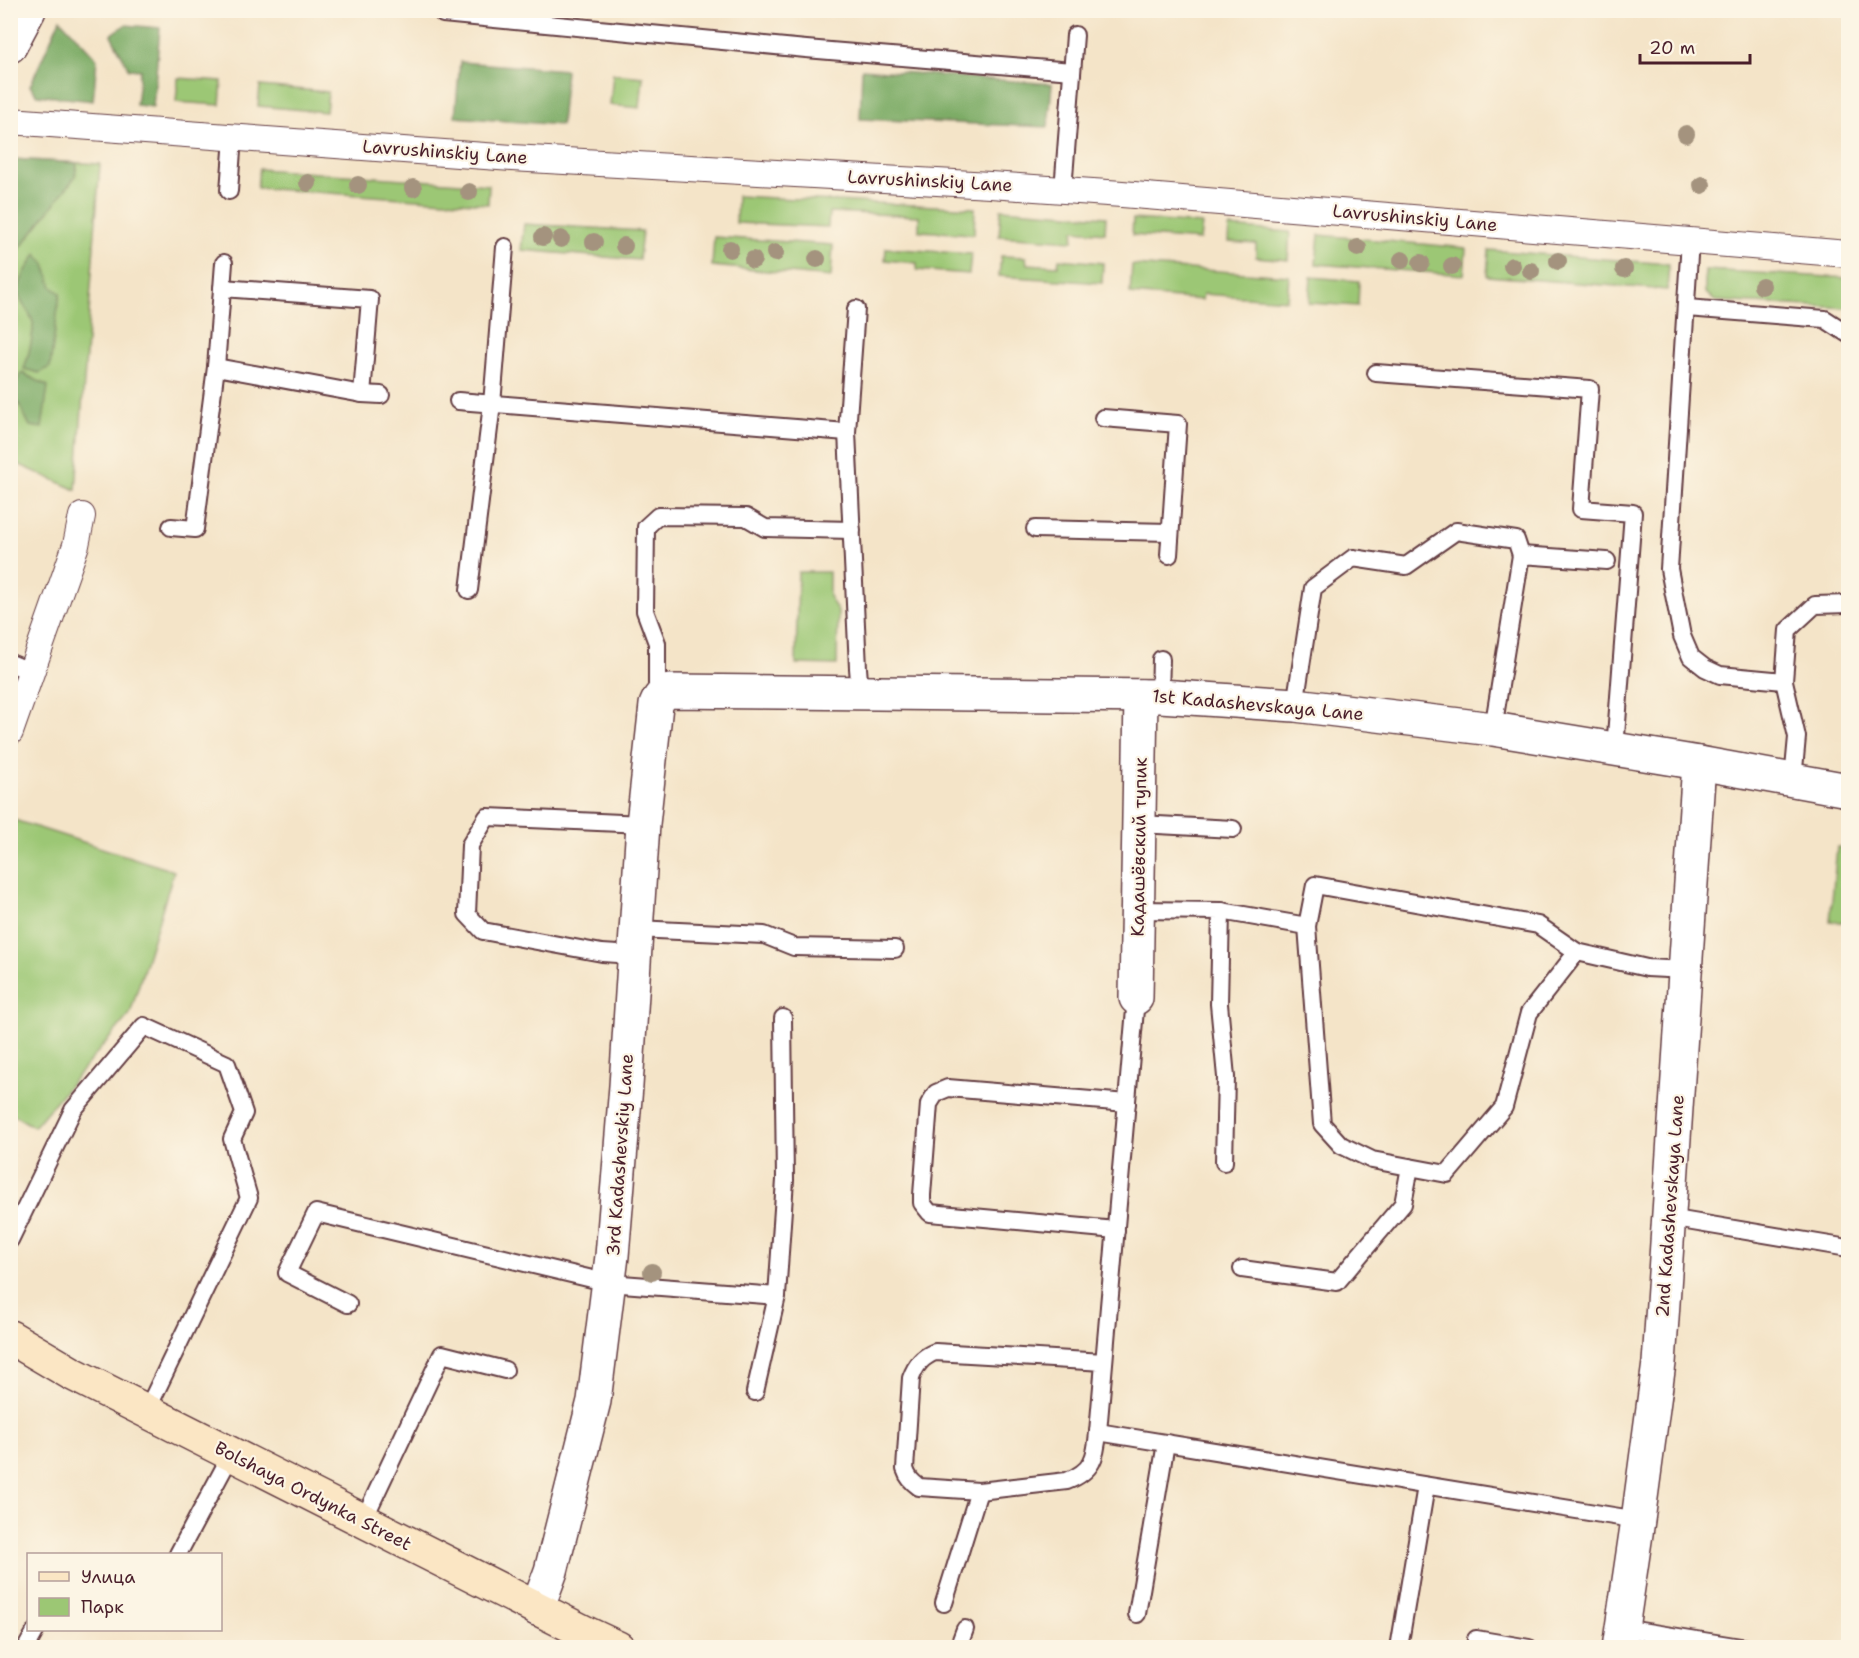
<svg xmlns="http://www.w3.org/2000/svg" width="1859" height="1658" viewBox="0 0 1859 1658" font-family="'Shantell Sans',sans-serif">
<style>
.green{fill:#9cc774;stroke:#737350;stroke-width:1.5}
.forest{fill:#7dac66;stroke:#646648;stroke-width:1.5}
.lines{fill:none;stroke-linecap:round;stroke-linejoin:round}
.service-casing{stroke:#643d43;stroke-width:20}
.pedestrian-casing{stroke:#643d43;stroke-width:28}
.minor-casing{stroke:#643d43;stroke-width:36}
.secondary-casing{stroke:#643d43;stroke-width:36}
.service{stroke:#fff;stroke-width:16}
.pedestrian{stroke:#fff;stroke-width:26}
.minor{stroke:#fff;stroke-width:33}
.secondary{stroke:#fbe6c4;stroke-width:33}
.tree{fill:#a4937e}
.labels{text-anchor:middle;stroke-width:4.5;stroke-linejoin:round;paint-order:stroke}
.street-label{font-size:18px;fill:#4a1f2b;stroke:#fcf5e5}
</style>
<rect width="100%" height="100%" fill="#fcf5e5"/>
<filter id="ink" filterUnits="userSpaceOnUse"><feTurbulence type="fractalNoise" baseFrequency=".0167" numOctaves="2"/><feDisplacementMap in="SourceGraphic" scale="12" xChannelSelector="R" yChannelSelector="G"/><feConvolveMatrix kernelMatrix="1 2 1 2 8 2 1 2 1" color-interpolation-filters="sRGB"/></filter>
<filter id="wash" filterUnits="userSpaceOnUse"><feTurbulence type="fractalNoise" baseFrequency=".008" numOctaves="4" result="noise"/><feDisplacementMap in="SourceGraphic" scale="24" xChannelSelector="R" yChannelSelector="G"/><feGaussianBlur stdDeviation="1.35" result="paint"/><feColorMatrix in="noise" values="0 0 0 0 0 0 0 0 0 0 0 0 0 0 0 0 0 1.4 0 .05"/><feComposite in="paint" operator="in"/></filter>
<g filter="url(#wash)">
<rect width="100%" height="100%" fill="#f4e4c8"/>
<g class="green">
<path d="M613,74L643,77L640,108L610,105Z"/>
<path d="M178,78L222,81L220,105L176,102Z"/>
<path d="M260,86L328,92L326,112L258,106Z"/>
<path d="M11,159L100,164L76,490L11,461Z"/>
<path d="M259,169L489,185L488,204L257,188Z"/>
<path d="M737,196L975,208L974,234L919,231V216L829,212L828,227L736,223Z"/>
<path d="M1001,209L1106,217L1105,233L1074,230L1073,241L999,236Z"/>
<path d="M1133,219L1202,224L1200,240L1132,235Z"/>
<path d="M524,224L642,231L639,260L521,250Z"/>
<path d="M1229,227L1290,232L1288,260L1256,257V244L1228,242Z"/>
<path d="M1319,235L1466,248L1464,275L1316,264Z"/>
<path d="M714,237L833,245L831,277L712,266Z"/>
<path d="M886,248L971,254L969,274L917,270V263L885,260Z"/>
<path d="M1489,250L1669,264L1667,290L1487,276Z"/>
<path d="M1001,256L1026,257L1027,264L1058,266L1059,259L1103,263L1102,283L999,276Z"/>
<path d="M1132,265L1289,276L1287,300L1203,294L1202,300L1130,294Z"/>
<path d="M1705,270L1848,278V308L1715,301L1705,292Z"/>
<path d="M1311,277L1359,281L1358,306L1309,303Z"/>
<path d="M798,572H829V596L838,612L837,665L796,664Z"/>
<path d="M11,819L174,871L130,1014L34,1127L11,1113Z"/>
<path d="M1837,847L1848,848V923L1830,921Z"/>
</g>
<g class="forest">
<path d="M60,19L97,59L93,101L37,95L30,86Z"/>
<path d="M125,25L160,28L153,107L136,105L140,70L129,69L111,35Z"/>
<path d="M460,62L566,70L561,125L455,117Z"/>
<path d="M862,69L1052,84L1048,127L860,119Z"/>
<path d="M11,159L77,163L75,177L11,260Z"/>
<path d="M36,254L45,264L52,287L60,293L50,367L39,373L24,369C28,358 34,334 33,323C31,311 19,304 19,293C18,280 30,265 36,254Z"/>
<path d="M22,373L48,386L42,428L30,426L14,394V384Z"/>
</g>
</g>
<g filter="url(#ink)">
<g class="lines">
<defs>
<g id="service">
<path d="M443,14L806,49L1072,71"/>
<path d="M1063,190L1075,35"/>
<path d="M229,191L233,137"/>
<path d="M1690,240L1669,569L1682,636L1691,657L1705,668L1720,675L1784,681"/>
<path d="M222,288L370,299L362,394"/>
<path d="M1687,308L1825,319L1848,334"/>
<path d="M856,309L847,432L858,668L860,693"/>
<path d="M216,367L362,394L381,395"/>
<path d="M1376,373L1590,389L1581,509L1633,513L1615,749"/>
<path d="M458,401L847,432"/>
<path d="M1103,418L1178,424L1169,555"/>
<path d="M171,527L195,529L216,367L224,263"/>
<path d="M1035,529L1170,532"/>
<path d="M469,590L492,404L505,247"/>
<path d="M10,663L32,672"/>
<path d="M662,694L657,684V643L645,611L646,527L658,516L746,517L765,528L852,530"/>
<path d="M1160,696L1161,659"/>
<path d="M1295,705L1313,588L1353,558L1406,566L1456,531L1516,540L1521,555"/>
<path d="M1493,729L1521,555L1607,561"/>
<path d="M1793,780L1797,737L1784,681L1788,630L1815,605L1848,604"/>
<path d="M1139,824L1233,829"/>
<path d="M1137,910L1221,911L1219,1004L1226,1077L1224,1162"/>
<path d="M1221,911L1307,926L1322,1124L1341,1145L1372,1160L1447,1174L1504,1107L1529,1013L1577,952L1647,968L1686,970"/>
<path d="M1307,926L1315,885L1538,925L1577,952"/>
<path d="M636,929L764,935L794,947L895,949"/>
<path d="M634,955L602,953L483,931L467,914L470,845L487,817L643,824"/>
<path d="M1669,1218L1848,1248"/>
<path d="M1116,1230L930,1213L922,1203V1195L929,1104L936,1093L948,1088L1127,1103"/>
<path d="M10,1240L73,1110L144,1026L227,1064L244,1113L232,1139L249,1198L146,1412"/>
<path d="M1242,1269L1337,1282L1403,1204L1410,1167"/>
<path d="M348,1304L287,1273L316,1213L609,1283L777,1296L785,1180L783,1018"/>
<path d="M1104,1362L935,1352C922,1357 916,1365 911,1378L905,1469C908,1478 912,1482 919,1487L979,1491L1067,1481C1093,1471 1096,1457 1098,1432L1136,998"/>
<path d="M755,1392L777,1296"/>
<path d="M1098,1432L1638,1520"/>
<path d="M363,1521L442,1354L505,1370"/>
<path d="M178,1554L231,1455"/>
<path d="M944,1603L979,1491"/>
<path d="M1137,1614L1166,1443"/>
<path d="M1622,1628L1747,1648"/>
<path d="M26,1648L36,1630"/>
<path d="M958,1648L965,1629"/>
<path d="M1399,1648L1426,1486"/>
<path d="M1475,1648L1476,1639L1529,1648"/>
</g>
<g id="pedestrian">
<path d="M10,121L512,158L990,185L1122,194L1848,254"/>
<path d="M10,732L76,545L82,516"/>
</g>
<g id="minor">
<path d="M10,46L29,10"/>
<path d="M1136,998L1141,696"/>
<path d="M537,1609L551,1571L594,1401L612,1256L626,1086L643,824L656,705C659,698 662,693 670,691L1160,696L1295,705L1493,729L1699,763L1848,790"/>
<path d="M1619,1648L1638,1520L1659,1363L1699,763"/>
</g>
<path id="secondary" d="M10,1337L71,1373L588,1634L618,1648"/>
</defs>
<use href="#service" class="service-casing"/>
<use href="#pedestrian" class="pedestrian-casing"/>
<use href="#minor" class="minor-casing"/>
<use href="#secondary" class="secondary-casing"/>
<use href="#service" class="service"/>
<use href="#pedestrian" class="pedestrian"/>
<use href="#minor" class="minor"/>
<use href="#secondary" class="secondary"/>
</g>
<g class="tree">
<circle cx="1686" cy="134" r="9"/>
<circle cx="308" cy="183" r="9"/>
<circle cx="358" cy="185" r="9"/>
<circle cx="1702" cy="185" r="9"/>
<circle cx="413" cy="188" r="9"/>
<circle cx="469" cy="192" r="9"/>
<circle cx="543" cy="237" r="9"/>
<circle cx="561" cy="239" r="9"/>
<circle cx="594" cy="242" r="9"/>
<circle cx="624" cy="246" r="9"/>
<circle cx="1358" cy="248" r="9"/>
<circle cx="730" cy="249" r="9"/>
<circle cx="775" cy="253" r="9"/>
<circle cx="817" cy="259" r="9"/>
<circle cx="753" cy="260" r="9"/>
<circle cx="1402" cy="260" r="9"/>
<circle cx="1558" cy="261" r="9"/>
<circle cx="1421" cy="263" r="9"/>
<circle cx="1452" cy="266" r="9"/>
<circle cx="1512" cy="266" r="9"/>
<circle cx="1624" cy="269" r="9"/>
<circle cx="1531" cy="271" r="9"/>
<circle cx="1762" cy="286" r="9"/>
<circle cx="652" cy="1272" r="9"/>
</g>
</g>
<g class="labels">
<g class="street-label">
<text transform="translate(445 152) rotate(4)" y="6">Lavrushinskiy Lane</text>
<text transform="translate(930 181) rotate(3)" y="6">Lavrushinskiy Lane</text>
<text transform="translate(1415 218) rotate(5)" y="6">Lavrushinskiy Lane</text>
<text transform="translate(1258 705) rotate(5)" y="6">1st Kadashevskaya Lane</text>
<text transform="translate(1139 847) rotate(-89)" y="6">Кадашёвский тупик</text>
<text transform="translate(620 1155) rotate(-86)" y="6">3rd Kadashevskiy Lane</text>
<text transform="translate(1670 1206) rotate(-86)" y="6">2nd Kadashevskaya Lane</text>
<text transform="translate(313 1496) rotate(27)" y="6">Bolshaya Ordynka Street</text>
</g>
</g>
<rect width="1859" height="1658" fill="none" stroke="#fcf5e5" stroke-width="36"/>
<rect x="27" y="1553" width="195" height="78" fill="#fcf5e5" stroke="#b59f9b" stroke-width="1.5"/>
<rect x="39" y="1572" width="30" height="9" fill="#fbe6c4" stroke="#b59f9b" stroke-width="1.5"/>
<text x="81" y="1583" font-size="18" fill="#4a1f2b">Улица</text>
<rect x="39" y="1598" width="30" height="18" fill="#9cc774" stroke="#b59f9b" stroke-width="1.5"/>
<text x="81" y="1613" font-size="18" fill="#4a1f2b">Парк</text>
<path d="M1640 54v9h110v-9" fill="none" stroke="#4a1f2b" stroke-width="3"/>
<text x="1649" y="54" font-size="18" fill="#4a1f2b" stroke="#fcf5e5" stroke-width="4.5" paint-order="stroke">20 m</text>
</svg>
